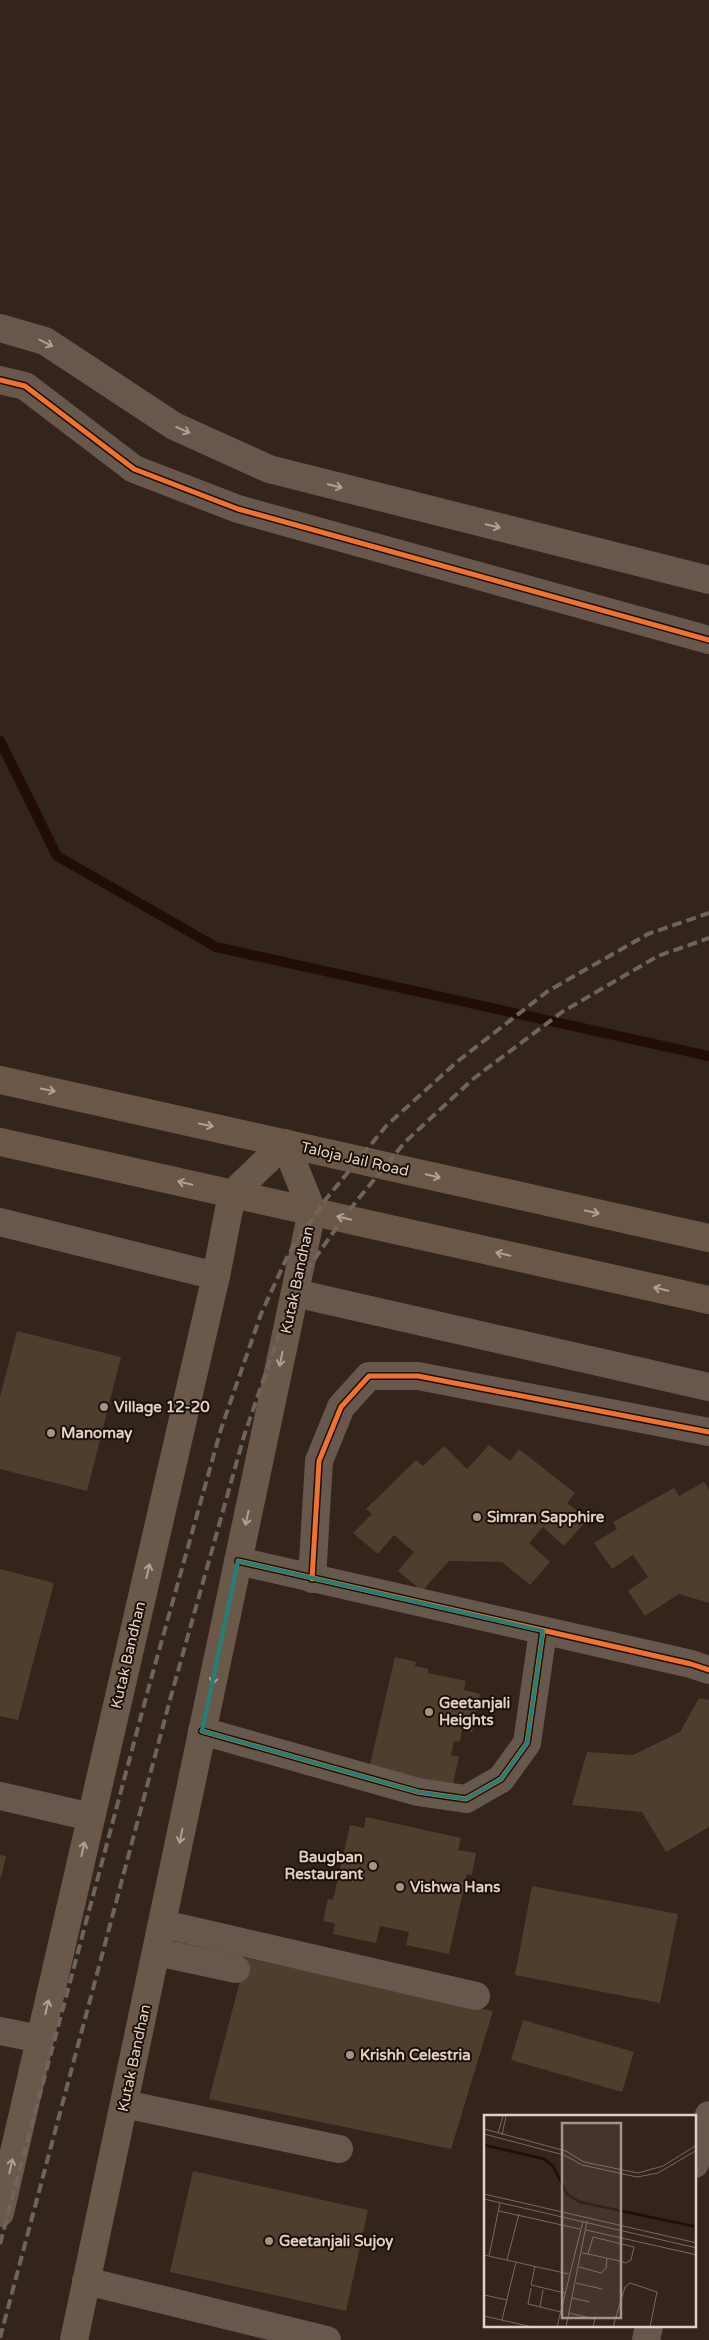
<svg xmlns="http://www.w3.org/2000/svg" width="709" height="2340" viewBox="0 0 709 2340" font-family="'Varela Round',sans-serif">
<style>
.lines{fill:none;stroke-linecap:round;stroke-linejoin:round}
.stream{stroke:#210d03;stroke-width:10}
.building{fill:#4f3d2e}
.minor{stroke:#67584e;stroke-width:28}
.tertiary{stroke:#67584e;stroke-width:28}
.secondary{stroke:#6a584b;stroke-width:28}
.primary{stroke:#6b5747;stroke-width:28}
.rail{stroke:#6f645c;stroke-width:4;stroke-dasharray:10 5;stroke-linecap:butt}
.cycleway-casing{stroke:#1b1009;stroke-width:8}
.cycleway{stroke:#ef722f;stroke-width:5}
.oneway{stroke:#b0a095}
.oneway2{stroke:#b1a093}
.oneway3{stroke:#b1a094}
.marked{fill:none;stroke:#247f77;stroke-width:4;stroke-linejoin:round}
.poi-dot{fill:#a3948a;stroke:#1b1009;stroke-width:2}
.labels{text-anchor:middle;stroke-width:4;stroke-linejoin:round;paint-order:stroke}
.street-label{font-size:15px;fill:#e0d0c5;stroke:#1b1009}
.poi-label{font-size:15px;font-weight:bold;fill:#e0d0c5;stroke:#1b1009;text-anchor:start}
.inset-river{fill:none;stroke:#210d03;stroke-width:2.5}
.inset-road{fill:none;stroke:#786960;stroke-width:1}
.view{fill:#a3948a;fill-opacity:0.15;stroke:#a3948a;stroke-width:2.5}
.inset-edge{fill:none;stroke:#e0d0c5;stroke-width:2.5}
</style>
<rect width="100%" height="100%" fill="#33251c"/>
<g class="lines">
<path class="stream" d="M0,741L57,856L216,947L709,1056"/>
</g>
<g class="building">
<path d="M17,1331L121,1357L87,1491L0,1469V1397Z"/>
<path d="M489,1445L510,1461L519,1449L575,1493L567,1503L588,1519L564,1546L543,1527L529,1543L550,1562L530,1585L502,1562L449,1561L422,1591L398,1571L414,1552L394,1535L378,1554L353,1533L372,1514L366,1509L416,1460L423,1466L444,1446L467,1469Z"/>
<path d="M704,1482L709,1490V1603L679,1594L645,1616L628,1591L648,1577L633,1555L612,1569L594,1543L617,1529L613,1522L674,1488L679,1496Z"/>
<path d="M0,1569L54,1583L18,1720L0,1716Z"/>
<path d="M395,1657L416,1662L415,1666L428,1669V1673L466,1681L464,1690L480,1694L472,1732L462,1730L460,1742L454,1741L451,1755L459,1757L451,1792L370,1765Z"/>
<path d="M699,1698L709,1700V1827L666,1852L642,1812L572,1805L587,1752L633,1755L680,1732Z"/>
<path d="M366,1817L461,1838L458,1850L476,1853L472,1875L467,1874L449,1954L406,1945L409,1932L380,1926L376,1943L333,1934L335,1923L323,1921L328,1899L333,1900L350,1825L364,1828Z"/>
<path d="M0,1855L6,1856L1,1878L0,1877Z"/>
<path d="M532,1886L678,1914L660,2003L515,1975Z"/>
<path d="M246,1958L493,2011L451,2149L209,2099Z"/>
<path d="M523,2020L634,2052L622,2092L511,2060Z"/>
<path d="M193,2171L368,2210L346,2311L170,2272Z"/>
</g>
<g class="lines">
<g class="minor">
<path d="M0,1222L216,1276"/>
<path d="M238,1561L691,1664L709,1670"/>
<path d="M312,1579L319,1461L341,1407L369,1376H418L709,1432"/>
<path d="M202,1731L418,1792L466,1799L501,1779L527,1743L543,1631"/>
<path d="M0,1796L91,1817"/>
<path d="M163,1924L476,1996"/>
<path d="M157,1952L236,1969"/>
<path d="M0,2031L40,2039"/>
<path d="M124,2104L339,2149"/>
<path d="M695,2164L709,2115"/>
<path d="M86,2281L327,2340"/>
<path d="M646,2340L649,2326"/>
</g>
<g class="tertiary">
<path d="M0,328L45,341L174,426L269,469L709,580"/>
<path d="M0,380L25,386L134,469L238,509L709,640"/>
<path d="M295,1293L709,1387"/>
</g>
<path class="secondary" d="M0,2213L216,1276L232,1194L285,1143L312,1211L74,2340"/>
<g class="primary">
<path d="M0,1080L709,1238"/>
<path d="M0,1142L709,1300"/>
</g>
<g class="rail">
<path d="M0,2244L148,1690L221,1429L261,1314L288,1255L326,1199L387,1125L458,1061L548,991L648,934L709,913"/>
<path d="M0,2338L171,1696L244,1436L283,1323L309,1267L346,1214L405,1142L473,1079L562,1012L658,956L709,938"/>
</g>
<defs>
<g id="cycleway">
<path d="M0,380L25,386L134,469L238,509L709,640"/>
<path d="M238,1561L691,1664L709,1670"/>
<path d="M312,1579L319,1461L341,1407L369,1376H418L709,1432"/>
<path d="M202,1731L418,1792L466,1799L501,1779L527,1743L543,1631"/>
</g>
</defs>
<use href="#cycleway" class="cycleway-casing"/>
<use href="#cycleway" class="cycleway"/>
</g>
<defs><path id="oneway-shaft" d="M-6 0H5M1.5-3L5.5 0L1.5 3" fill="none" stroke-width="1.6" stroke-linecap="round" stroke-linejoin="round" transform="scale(1.25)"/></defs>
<g class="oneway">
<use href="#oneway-shaft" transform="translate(46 343) rotate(27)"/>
<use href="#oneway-shaft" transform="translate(183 430) rotate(24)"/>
<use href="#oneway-shaft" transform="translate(335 486) rotate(14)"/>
<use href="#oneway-shaft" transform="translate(493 526) rotate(14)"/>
</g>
<g class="oneway2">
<use href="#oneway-shaft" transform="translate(48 1090) rotate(12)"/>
<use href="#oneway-shaft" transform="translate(206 1125) rotate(12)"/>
<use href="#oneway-shaft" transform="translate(433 1176) rotate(13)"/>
<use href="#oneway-shaft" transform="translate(185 1183) rotate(-167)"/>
<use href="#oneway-shaft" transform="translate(592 1212) rotate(12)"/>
<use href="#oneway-shaft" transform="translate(344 1218) rotate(-167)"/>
<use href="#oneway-shaft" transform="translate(503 1254) rotate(-167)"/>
<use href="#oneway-shaft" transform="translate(661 1289) rotate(-167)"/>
</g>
<g class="oneway3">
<use href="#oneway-shaft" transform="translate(281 1359) rotate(102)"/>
<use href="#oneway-shaft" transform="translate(247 1518) rotate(102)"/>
<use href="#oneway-shaft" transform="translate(148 1571) rotate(-77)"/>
<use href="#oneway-shaft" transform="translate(214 1677) rotate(102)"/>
<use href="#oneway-shaft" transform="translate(181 1836) rotate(101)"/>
<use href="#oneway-shaft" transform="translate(83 1849) rotate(-77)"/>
<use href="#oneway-shaft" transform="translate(47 2007) rotate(-77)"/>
<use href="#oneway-shaft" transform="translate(11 2166) rotate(-77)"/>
</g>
<path class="marked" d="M238,1561L543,1631L527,1743L501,1779L466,1799L418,1792L202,1731Z"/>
<g class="poi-dot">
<circle cx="104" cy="1407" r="5"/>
<circle cx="51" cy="1433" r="5"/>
<circle cx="477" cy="1517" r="5"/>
<circle cx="429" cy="1712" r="5"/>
<circle cx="373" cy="1866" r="5"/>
<circle cx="400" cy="1887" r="5"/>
<circle cx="350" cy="2055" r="5"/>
<circle cx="269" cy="2241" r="5"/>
</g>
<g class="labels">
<g class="street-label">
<text transform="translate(355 1159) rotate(13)" y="5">Taloja Jail Road</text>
<text transform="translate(297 1280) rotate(-78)" y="5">Kutak Bandhan</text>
<text transform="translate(128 1655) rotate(-77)" y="5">Kutak Bandhan</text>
<text transform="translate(134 2058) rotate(-78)" y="5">Kutak Bandhan</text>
</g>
<g class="poi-label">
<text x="114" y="1412">Village 12-20</text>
<text x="61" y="1438">Manomay</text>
<text x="487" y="1522">Simran Sapphire</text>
<text x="439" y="1708">Geetanjali<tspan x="439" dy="17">Heights</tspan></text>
<text x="363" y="1862" text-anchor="end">Baugban<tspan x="363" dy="17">Restaurant</tspan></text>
<text x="410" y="1892">Vishwa Hans</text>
<text x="360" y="2060">Krishh Celestria</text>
<text x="279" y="2246">Geetanjali Sujoy</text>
</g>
</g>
<g transform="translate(484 2115)">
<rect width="212" height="212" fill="#33251c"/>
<path class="inset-river" d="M0,30L60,44L69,51L83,79L96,87L213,112"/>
<path class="inset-road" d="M0,14L82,36L100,47L154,58L179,51L213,30M14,18L19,1M0,19L80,40L98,50L153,62L174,58L213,35M18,20L22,1M0,79L213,128M0,84L213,133M15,96L96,114M102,115L213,140M98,138L104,139L136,146L142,148L147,145L150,132L109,122L104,139M0,140L85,159M5,141L16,88M23,145L35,99M51,151L47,170L81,178M95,152L117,158L122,153L123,144M92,168L118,174M47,173L44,189L77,197M0,180L23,185M88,183L106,187M56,192L59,175M85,198L111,204L109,212M0,201L48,212M18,205L32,147M73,212L99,106M82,212L103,106M129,212L141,172L146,168L173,177L166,212"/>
<path class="view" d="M78,8H137V203H78Z"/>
<rect width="212" height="212" class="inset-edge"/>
</g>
</svg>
